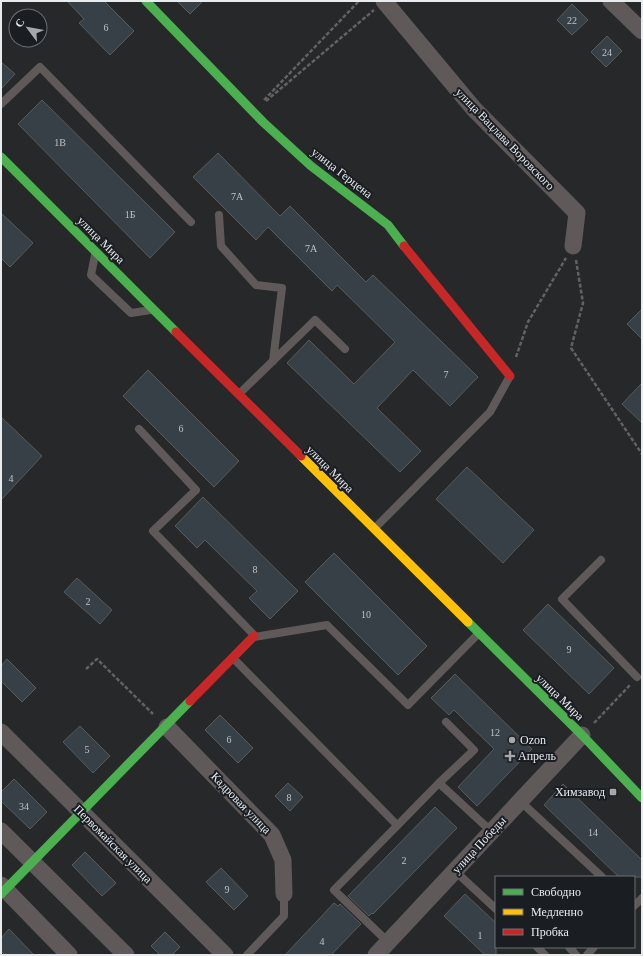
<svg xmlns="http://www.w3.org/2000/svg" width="643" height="956" viewBox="0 0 643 956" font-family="Georgia,serif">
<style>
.building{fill:#384047;stroke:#585a5b}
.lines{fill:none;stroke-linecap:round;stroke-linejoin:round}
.path{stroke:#646161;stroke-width:2.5;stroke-dasharray:4 2;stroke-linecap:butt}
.lane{stroke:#605959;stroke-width:8}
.street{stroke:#605959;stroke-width:17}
.fast{stroke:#4caf50;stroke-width:9}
.slow{stroke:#ffc107;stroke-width:9}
.jam{stroke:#c62828;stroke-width:9}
.poi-dot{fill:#a5a7aa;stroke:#1a1e23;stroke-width:1.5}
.labels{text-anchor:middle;stroke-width:4;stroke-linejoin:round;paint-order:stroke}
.number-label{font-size:10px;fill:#bdc1c5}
.street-label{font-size:12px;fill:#e9ecef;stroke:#1a1e23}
.poi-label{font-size:12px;fill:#e9ecef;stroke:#1a1e23;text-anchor:start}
</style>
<rect width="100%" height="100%" fill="#26282a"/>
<g class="building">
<path d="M67,1H104L134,31L110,55L79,23L84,19Z"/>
<path d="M177,1H203L190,14Z"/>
<path d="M572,4L588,20L572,35L557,20Z"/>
<path d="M607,36L622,51L606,67L591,52Z"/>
<path d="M1,62L15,74L1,89Z"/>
<path d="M42,100L175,232L150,258L18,124Z"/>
<path d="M218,153L280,216L290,206L366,282L373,275L478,377L450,406L413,370L377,408L421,451L400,472L287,363L309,340L354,384L395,342L337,285L332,291L268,227L256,240L193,177Z"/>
<path d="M1,213L33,243L10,267L1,258Z"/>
<path d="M642,309V339L627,324Z"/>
<path d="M148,370L239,461L214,487L123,396Z"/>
<path d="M642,383V423L622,404Z"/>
<path d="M1,417L42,456L1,500Z"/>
<path d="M467,467L534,530L503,563L436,499Z"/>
<path d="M203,497L298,591L270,619L249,598L257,591L205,540L197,548L175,526Z"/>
<path d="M334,553L427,646L398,675L305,582Z"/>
<path d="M77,578L112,610L100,624L64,592Z"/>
<path d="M548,604L614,668L589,694L523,630Z"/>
<path d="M7,659L36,688L22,702L1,681V666Z"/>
<path d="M455,674L532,749L477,806L458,787L494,749L454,710L449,715L431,698Z"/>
<path d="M220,715L253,748L238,763L205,730Z"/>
<path d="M80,726L110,756L93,773L63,742Z"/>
<path d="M14,779L47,812L30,829L1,801V792Z"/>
<path d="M288,783L303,797L290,811L275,796Z"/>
<path d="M563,784L642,860V877H619L544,805Z"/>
<path d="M435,807L457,828L373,914L372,913L369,916L348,896Z"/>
<path d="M85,852L116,883L102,896L72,865Z"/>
<path d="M221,868L248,896L234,910L206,882Z"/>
<path d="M465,894L496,923V955H485L444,916Z"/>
<path d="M334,903L338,906L340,904L361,924L331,955H285Z"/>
<path d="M9,929L34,955H5L1,951V938Z"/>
<path d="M165,932L180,947L172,955H160L151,946Z"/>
</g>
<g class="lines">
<g class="path">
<path d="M264,100L359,1"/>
<path d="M266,101L374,10"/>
<path d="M576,260L583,303L571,348L642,454"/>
<path d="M516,357L528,322L566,258"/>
<path d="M86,669L97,659L153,714"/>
<path d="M594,723L631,684"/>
</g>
<g class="lane">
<path d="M1,104L40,67L191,222"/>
<path d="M219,215L221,246L256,285L282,288L273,361"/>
<path d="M95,255L91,275L131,313L151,310"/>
<path d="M239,394L315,320L345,349"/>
<path d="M139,429L196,490L153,531L254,635"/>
<path d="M375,528L490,412L510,376"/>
<path d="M601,560L562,599L637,677"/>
<path d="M254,637L327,625L408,705L478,634"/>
<path d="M233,658L397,825"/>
<path d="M446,722L474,750L439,783L492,832"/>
<path d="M520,801L602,877"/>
<path d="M455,871L496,909"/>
<path d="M634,906L642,898"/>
<path d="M388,942L334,890L439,783"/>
<path d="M537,947L545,955"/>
<path d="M569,947L576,955"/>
<path d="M247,955L284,916V894"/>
<path d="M587,955L594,947"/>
</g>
<g class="street">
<path d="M384,1L474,109L577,213L573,246"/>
<path d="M611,1L642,31"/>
<path d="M167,727L272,835L283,860L284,894"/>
<path d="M1,732L225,955"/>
<path d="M1,831L126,955"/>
<path d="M1,885L69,955"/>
<path d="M376,955L582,735"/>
</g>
<g class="fast">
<path d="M146,1L263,122L311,166L388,225L404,246"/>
<path d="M1,157L176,332"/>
<path d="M468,622L582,735L642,798"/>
<path d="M1,894L190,701"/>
</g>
<path class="slow" d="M301,456L468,622"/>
<g class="jam">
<path d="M404,246L510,376"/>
<path d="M176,332L301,456"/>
<path d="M190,701L254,636"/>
</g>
</g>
<g class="poi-dot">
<circle cx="512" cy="740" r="4"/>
<path d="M508 750h4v4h4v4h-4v4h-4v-4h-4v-4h4z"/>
<rect x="609" y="788" width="8" height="8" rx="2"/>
</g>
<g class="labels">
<g class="number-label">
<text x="572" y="24">22</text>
<text x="106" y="31">6</text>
<text x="607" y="56">24</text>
<text x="60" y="146">1В</text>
<text x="237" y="200">7А</text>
<text x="130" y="218">1Б</text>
<text x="311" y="252">7А</text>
<text x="446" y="378">7</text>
<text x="181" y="432">6</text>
<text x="11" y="482">4</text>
<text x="255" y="573">8</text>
<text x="88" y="605">2</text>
<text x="366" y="618">10</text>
<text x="569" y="653">9</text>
<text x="495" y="736">12</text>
<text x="229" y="743">6</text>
<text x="87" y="753">5</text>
<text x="289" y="801">8</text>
<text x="24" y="810">34</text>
<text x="593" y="836">14</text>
<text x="404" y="864">2</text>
<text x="227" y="893">9</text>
<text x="480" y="939">1</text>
<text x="322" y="945">4</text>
</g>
<g class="street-label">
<text transform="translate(505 139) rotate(46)" y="4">улица Вацлава Воровского</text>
<text transform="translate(342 173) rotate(38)" y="4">улица Герцена</text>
<text transform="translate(101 240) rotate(45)" y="4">улица Мира</text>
<text transform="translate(330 469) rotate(45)" y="4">улица Мира</text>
<text transform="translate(560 697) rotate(44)" y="4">улица Мира</text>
<text transform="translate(241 803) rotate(46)" y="4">Кадровая улица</text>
<text transform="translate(113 844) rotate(45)" y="4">Первомайская улица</text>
<text transform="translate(479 845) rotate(-47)" y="4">улица Победы</text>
</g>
<g class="poi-label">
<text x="520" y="744">Ozon</text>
<text x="518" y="760">Апрель</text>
<text x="605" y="796" text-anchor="end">Химзавод</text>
</g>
</g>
<rect width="643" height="956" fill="none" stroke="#e9ecef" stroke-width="4"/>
<rect x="495" y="876" width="140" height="72" fill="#1a1e23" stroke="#6d7075"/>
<rect x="503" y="889" width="20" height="6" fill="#4caf50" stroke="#6d7075"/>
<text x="531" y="896" font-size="12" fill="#e9ecef">Свободно</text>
<rect x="503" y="909" width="20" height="6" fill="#ffc107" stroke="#6d7075"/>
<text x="531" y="916" font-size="12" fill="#e9ecef">Медленно</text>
<rect x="503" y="929" width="20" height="6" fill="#c62828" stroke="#6d7075"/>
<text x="531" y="936" font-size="12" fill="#e9ecef">Пробка</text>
<g transform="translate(28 28) rotate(302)"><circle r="19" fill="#1a1e23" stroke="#6d7075"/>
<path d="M0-3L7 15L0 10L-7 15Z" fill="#a5a7aa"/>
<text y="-6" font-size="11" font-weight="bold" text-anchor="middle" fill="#e9ecef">С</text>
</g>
</svg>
